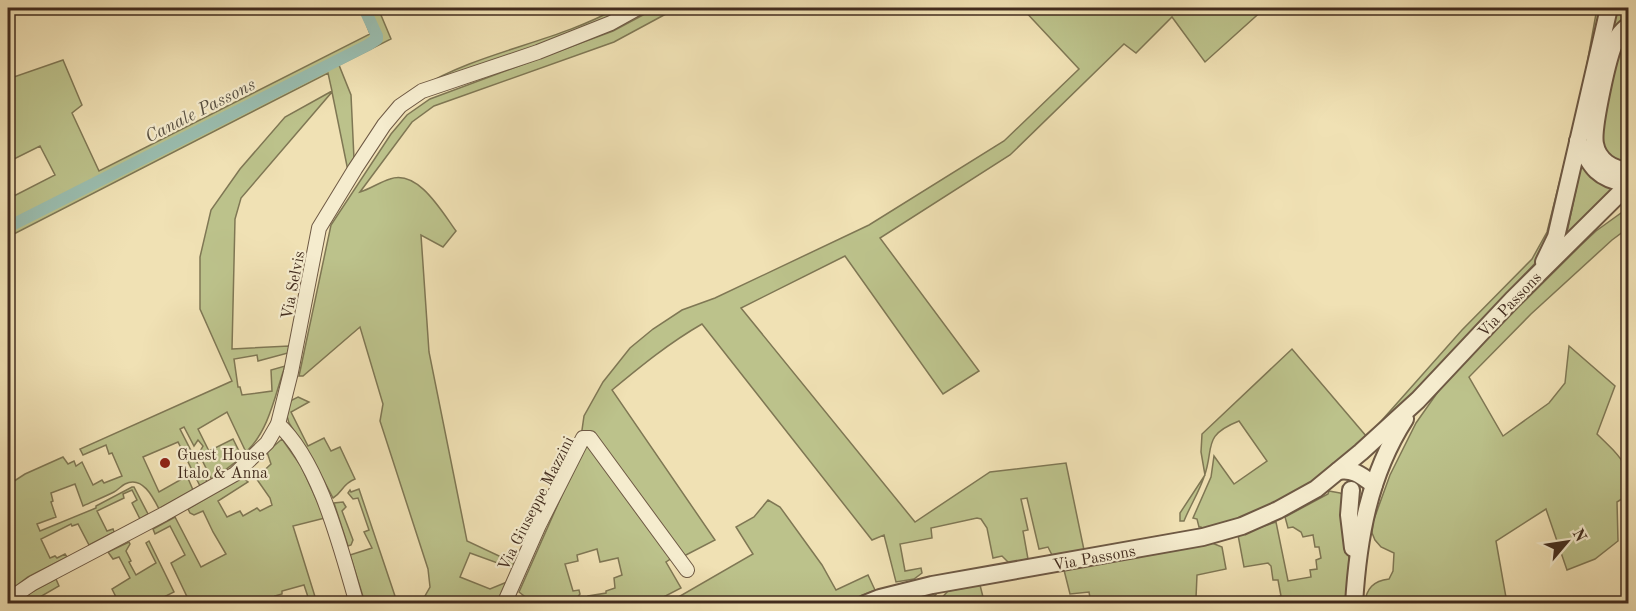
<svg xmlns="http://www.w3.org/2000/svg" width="1636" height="611" viewBox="0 0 1636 611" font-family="'Old Standard TT',serif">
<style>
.green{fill:#bcc28b;stroke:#7f7754;stroke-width:1.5}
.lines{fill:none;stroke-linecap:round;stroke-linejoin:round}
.canal{stroke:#9abdaf;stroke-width:12}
.minor-casing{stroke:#6e5944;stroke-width:16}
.tertiary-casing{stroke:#6e5944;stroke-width:20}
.minor{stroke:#f5ecce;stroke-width:14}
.tertiary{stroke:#f5ecce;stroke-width:16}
.poi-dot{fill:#8f2418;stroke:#f5ecce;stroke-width:2}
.labels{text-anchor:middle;stroke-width:4.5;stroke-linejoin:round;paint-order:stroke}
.street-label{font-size:16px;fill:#422c1e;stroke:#f5ecce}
.poi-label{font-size:16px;fill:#422c1e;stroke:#f5ecce;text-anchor:start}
.water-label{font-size:18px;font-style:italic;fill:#585042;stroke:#f5ecce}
</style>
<rect width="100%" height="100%" fill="#f0e1b4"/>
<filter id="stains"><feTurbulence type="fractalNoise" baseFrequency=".00333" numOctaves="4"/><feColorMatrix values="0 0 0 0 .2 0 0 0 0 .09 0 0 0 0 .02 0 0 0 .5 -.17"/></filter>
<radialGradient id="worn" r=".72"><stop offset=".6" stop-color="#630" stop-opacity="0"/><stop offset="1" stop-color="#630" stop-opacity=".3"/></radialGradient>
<g class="green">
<path d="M360,8H378L391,39L339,65L351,95L354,159L348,171L332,92L241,198L235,219L232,349L289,346L288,353L258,361L257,355L234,359L238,387H240L242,395L272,391L271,370L285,366C275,395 269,430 247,451L245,450L227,412L198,429L209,451L233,439L242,457L212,480L200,456L199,453L203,446L198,440L194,446L184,427L180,429L207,482L200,486L178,442L143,457L159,492L187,476L193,490L159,509C153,497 142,475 125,484C121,486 118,490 114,492C104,497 94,501 83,506L75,484L51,493L53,501L51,502L56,517L37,524L40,531L96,508V506L132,487H134L148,514L140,519L132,503L137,500L132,490L123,494L124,498L97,511L107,531L113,529L114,532L89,545L78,524L72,526L71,524L41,539L50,558L55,556L57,558L65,554L67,557L28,577L8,592V485L25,474L63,457L68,464L74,461L76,466L82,462L93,485L102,480L104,483L122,476L112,453L109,454L106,445L83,455L80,449L232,381L200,309V257L211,210L240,169L285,117L332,91L328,73L8,237V199L55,175L40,146L8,162V79L63,60L82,105L72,113L99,171L370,34Z"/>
<path d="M617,8H628L603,22L418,89C479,51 555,43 617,8Z"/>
<path d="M656,8H677L614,42L434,106L412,122L360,192C370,189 380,182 390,179C418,169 442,212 456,231L443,247L421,235L429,352L467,541L516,564L514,569L470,553L460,577L490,589L507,582L497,603H421L430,587L428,569L380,421L383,404L360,327L303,376H299L331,225L391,134L407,115L430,99L613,31Z"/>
<path d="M1022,8H1265L1205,62L1172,17L1136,53L1124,44L1010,155L880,238L979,371L943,394L845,256L741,308L915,522L990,472L1066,463L1084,550L1052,555L1048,547L1039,549L1027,498L1021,499L1028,530L1023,531L1028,559L1009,563L1002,556L993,558L987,528L981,519L977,518L931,528L932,538L900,544L905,571L921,568L922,573L914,579L896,582L884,535L872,540L702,324C669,343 641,366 612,390L715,540L684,556L581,437L584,416L603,382L630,348L653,329L682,310L715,298L869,225L1004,141L1079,69Z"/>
<path d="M1597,8H1605L1552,235L1538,260L1382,427L1318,480L1266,509L1202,531L1201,527H1199L1197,519L1193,518L1211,477L1214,456L1234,484L1267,461L1239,421C1201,436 1215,448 1204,477C1199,492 1190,506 1184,521H1180V513L1205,475L1201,452L1202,434L1292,349L1367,437L1462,330L1532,259L1547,232L1582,92Z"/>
<path d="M1617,8H1628V21L1611,34Z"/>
<path d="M1628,34V165H1623L1604,151L1600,131L1620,47Z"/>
<path d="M1582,161L1616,187L1566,237Z"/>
<path d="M1628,208V228L1612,240L1531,314L1469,377L1503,436L1549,403L1565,383L1569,346L1615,386L1597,434C1621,458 1628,459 1628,495L1617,502L1618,541L1595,559L1567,570L1546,509L1496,541L1507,603L1364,604C1367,588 1373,581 1389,579L1393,571L1394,553L1381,547L1375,540L1372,533L1373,522L1390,475L1416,423L1449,376L1580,246L1596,231Z"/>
<path d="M298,397L309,402L291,412L308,446L324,438L331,451L340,447L355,479C342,484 343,492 333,498L313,460L289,423L287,416L290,401Z"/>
<path d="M282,439L301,466L325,518L293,526L317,603H310L304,585L282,591V594L275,596L278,603H190L171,563L185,555L170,526L155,534L153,529L175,517L201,567L226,554L213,532L203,511L194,515L190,513L188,509L242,477L248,482L218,501L227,517L240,511L243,516L257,508L260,511L272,505L270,498L256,478L271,464L267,452Z"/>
<path d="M585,443L591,446L672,558L666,562L681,588L652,603H624L621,599L614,603H582L588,596L606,593V591L615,588L614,578L622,575L618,558L600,562L597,549L577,555L578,561L565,564L573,591L579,590L580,594L573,603C551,603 536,607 519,592Z"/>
<path d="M359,489L396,599L381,603H365L350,555L372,548L364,532L369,530L358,498L353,499L348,493L350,490L351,492Z"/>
<path d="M1329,491L1340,493L1346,497L1345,539L1350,562L1348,603H1247L1281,596L1278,580H1273L1271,566L1268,563L1244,567L1238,535L1276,522L1288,581L1311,577L1310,570L1317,569L1316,560L1321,558L1319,547H1315L1313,535L1303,537L1301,532L1293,527L1288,528L1285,517L1328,494Z"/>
<path d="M768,500L780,507L822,565L836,590L868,575L875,590L843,603H668L753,554L736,527L754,517Z"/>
<path d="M343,502L346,507L342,511L353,540L351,545L348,546L334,503Z"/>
<path d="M149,541L174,592L152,603H119L112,589L130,578L119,557L113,559L108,552L129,542L130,544L126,551L131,561L129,562L136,575L156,563L146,543Z"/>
<path d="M1212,543L1222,547L1226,569L1197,575L1196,598L1200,599V604L1091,603L1089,592L1070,594L1064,570Z"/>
<path d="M56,579L59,586L38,598L40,603H31L26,595Z"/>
<path d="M980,585L984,601L982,603H937L948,591Z"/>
<path d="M937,593L929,603L893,604Z"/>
</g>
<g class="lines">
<path class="canal" d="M8,227L368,45L377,39V36L364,8"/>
<defs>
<g id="minor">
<path d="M278,424C320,462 341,550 357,604"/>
<path d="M8,600L33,583L164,514L235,474L267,443L278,424L291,372L319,228L355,169L384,125L400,106L422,91L538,52L611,23L638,8"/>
<path d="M504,604L539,525L583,438H590L687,570"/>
</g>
<g id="tertiary">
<path d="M1628,26C1623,30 1619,34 1616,40C1608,54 1592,129 1595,144C1598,161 1613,169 1628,171"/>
<path d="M1578,141C1591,168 1598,179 1628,184"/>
<path d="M1544,262L1556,237L1609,8"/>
<path d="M1338,471C1353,468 1362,476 1374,485"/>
<path d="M1351,490L1349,515L1353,548"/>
<path d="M865,604L880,598L932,585L1203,537L1242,526L1278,510L1316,489L1361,452L1418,400L1512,300L1628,185"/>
<path d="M1354,604C1358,538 1369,475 1405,419"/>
</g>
</defs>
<use href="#minor" class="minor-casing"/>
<use href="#tertiary" class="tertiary-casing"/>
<use href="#minor" class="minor"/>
<use href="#tertiary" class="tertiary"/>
</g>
<circle class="poi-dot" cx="165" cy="463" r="6"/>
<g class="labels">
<g class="street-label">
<text transform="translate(292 285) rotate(-79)" y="6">Via Selvis</text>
<text transform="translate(1509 304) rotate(-46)" y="6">Via Passons</text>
<text transform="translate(535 503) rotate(-63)" y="6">Via Giuseppe Mazzini</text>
<text transform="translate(1094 557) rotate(-10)" y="6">Via Passons</text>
</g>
<g class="poi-label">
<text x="177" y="460">Guest House<tspan x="177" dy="18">Italo &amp; Anna</tspan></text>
</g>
<g class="water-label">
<text transform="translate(200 110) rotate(-27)" y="6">Canale Passons</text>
</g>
</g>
<rect width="1636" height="611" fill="none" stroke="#f0e1b4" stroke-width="30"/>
<rect x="9" y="9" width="1618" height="593" fill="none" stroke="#422c1e" stroke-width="3"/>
<rect x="15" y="15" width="1606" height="581" fill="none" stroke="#422c1e" stroke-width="1.5"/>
<g transform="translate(1567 542) rotate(61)" stroke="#f5ecce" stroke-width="4.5" paint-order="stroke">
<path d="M0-4.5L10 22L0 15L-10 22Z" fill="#422c1e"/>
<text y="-9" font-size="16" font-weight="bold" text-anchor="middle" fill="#422c1e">N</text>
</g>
<rect width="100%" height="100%" filter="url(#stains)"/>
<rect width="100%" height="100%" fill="url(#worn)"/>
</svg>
